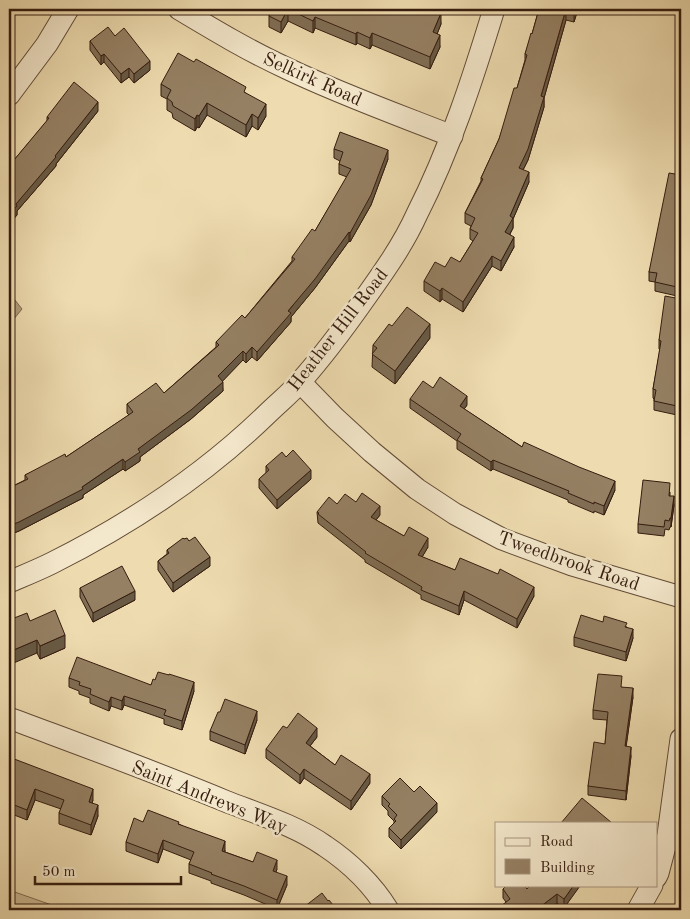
<svg xmlns="http://www.w3.org/2000/svg" width="690" height="919" viewBox="0 0 690 919" font-family="'Old Standard TT',serif">
<style>
.green{fill:#cfbb95;stroke:#826c52}
.water{fill:#af9b79;stroke:#7e684f}
.lines{fill:none;stroke-linecap:round;stroke-linejoin:round}
.street-casing{stroke:#634c37;stroke-width:23}
.street{stroke:#f4e8cc;stroke-width:21}
.wall{fill:#806e55;stroke:#351c0f}
.shaded-wall{fill:#685a45;stroke:#351c0f}
.building{fill:#958063;stroke:#351c0f}
.labels{text-anchor:middle;stroke-width:5;stroke-linejoin:round;paint-order:stroke}
.street-label{font-size:19px;fill:#351c0f;stroke:#f4e8cc}
</style>
<rect width="100%" height="100%" fill="#eedcb0"/>
<filter id="stains"><feTurbulence type="fractalNoise" baseFrequency=".004" numOctaves="4"/><feColorMatrix values="0 0 0 0 .2 0 0 0 0 .09 0 0 0 0 .02 0 0 0 .5 -.17"/></filter>
<radialGradient id="worn" r=".72"><stop offset=".6" stop-color="#630" stop-opacity="0"/><stop offset="1" stop-color="#630" stop-opacity=".3"/></radialGradient>
<path class="green" d="M9,890L66,910H9Z"/>
<path class="water" d="M15,300L22,309L9,325V302Z"/>
<g class="lines">
<defs>
<g id="street">
<path d="M179,9C214,30 249,51 286,68C340,94 396,114 452,136"/>
<path d="M9,95L47,44L68,9"/>
<path d="M300,382L335,418L372,452L417,489L455,514L502,539L572,565L681,597"/>
<path d="M9,582C23,576 38,570 52,563C130,524 204,475 267,414C278,403 291,393 301,381C323,356 344,328 363,301C383,273 403,245 417,214C450,149 473,78 494,9"/>
<path d="M9,718C81,745 153,771 225,801C258,814 295,825 325,846C349,862 373,885 388,910"/>
<path d="M656,877L658,873L668,835L681,739"/>
<path d="M638,910L652,885"/>
</g>
</defs>
<use href="#street" class="street-casing"/>
<use href="#street" class="street"/>
</g>
<g class="wall">
<path d="M264,9H440L439,12L441,24L437,34L440,47L430,69L372,45L370,49L357,43L356,45L315,28L313,33L288,21L281,33L269,27V16L270,12Z"/>
<path d="M539,9H578L574,22L566,20L544,98V107L528,160L523,170L529,182L513,219V228L510,234L514,247L501,271L492,266L463,312L442,299L440,302L424,291V281L445,267L460,262L473,241L470,239V229L471,226L465,223V213L481,181V178L499,139L517,88L525,60V54L532,34Z"/>
<path d="M115,36L150,70L134,83L129,77L121,83L104,62L101,65L90,50V41Z"/>
<path d="M161,84L246,93L266,116L258,130L252,126L246,137L207,115L199,128L197,127L195,131L173,118L172,113L167,110V99L161,96Z"/>
<path d="M98,111L56,164V166L17,211V215L9,224V166L47,121V117Z"/>
<path d="M334,149L388,159L371,205L350,242L349,241L315,288L291,317V322L257,361L252,357L246,363L243,360L222,381L223,391L191,419L140,457V461L125,471L123,469L83,495V498L19,531L9,535V488L25,480V475L66,457L129,415L127,413V404L164,393L216,347V342L245,318L292,261V257L315,231L347,177L339,174V164L340,161L334,158Z"/>
<path d="M681,175L677,296L655,291V282L649,281V272Z"/>
<path d="M681,299V394L677,415L654,410V399L653,398V389L660,350L659,349V340Z"/>
<path d="M392,326L430,338L395,384L372,367L373,345Z"/>
<path d="M433,388L467,405L464,409L522,447L615,490L604,515L594,511V513L568,502V500L493,469L491,471L457,449V441L410,408V399Z"/>
<path d="M286,457L311,479L277,509L259,488V479L266,473V466Z"/>
<path d="M670,492V496L674,505L671,527H670L669,530L665,529L664,536L638,533V524Z"/>
<path d="M356,502L380,515L376,520L404,536L428,547L422,557L455,570L534,596L517,628L464,600L459,615L421,599V595L365,562V560L318,523L317,512L337,504Z"/>
<path d="M184,539L189,541L210,566L173,592L158,570V561L167,554V550Z"/>
<path d="M80,588L135,600L93,622L80,597Z"/>
<path d="M30,621L65,648L40,659L37,653Z"/>
<path d="M603,622L627,627L633,638L626,661L574,646V637Z"/>
<path d="M69,678L151,685L194,691L182,730L164,724V719L124,705L122,710L111,706L109,711L90,703V698L79,694V691L69,687Z"/>
<path d="M622,687L633,697L626,746L631,756L626,800L588,795V786L605,744L607,720L593,719V710Z"/>
<path d="M257,720L245,754L210,740V731Z"/>
<path d="M287,728L317,737L310,746L335,765L370,783L351,810L304,778L300,784L266,758V749Z"/>
<path d="M9,757L93,800L92,803L98,816L91,835L59,824V813L61,809L35,800L27,820L9,813Z"/>
<path d="M414,792L437,812L401,849L389,837V828L394,824V821L388,815V811L382,805V796Z"/>
<path d="M143,822L179,824L225,850V852L253,862L277,869L276,872L287,885L277,909L244,895L211,883V881L189,873V864L191,860L163,849L158,863L126,851V842Z"/>
<path d="M580,885L564,908L557,903L506,902L503,898V889H527Z"/>
</g>
<g class="shaded-wall">
<path d="M288,9V21L281,33V22Z"/>
<path d="M436,9H440L435,22V11Z"/>
<path d="M566,9V20L544,98V107L528,160L519,178V168L541,96Z"/>
<path d="M575,9H578L574,22V12Z"/>
<path d="M441,13V24L433,44V32Z"/>
<path d="M315,17V28L313,33V21Z"/>
<path d="M357,32V43L356,45V34Z"/>
<path d="M372,33V45L370,49V38Z"/>
<path d="M440,35V47L430,69V57Z"/>
<path d="M104,54V62L101,65V56Z"/>
<path d="M150,61V70L134,83V74Z"/>
<path d="M129,68V77L121,83V74Z"/>
<path d="M98,102V111L56,164V166L17,211V215L9,224V215L16,204Z"/>
<path d="M207,103V115L199,128V116Z"/>
<path d="M266,104V116L258,130V118Z"/>
<path d="M252,114V126L246,137V125Z"/>
<path d="M197,115V127L195,131V119Z"/>
<path d="M388,150V159L371,205L350,242V233Z"/>
<path d="M529,172V182L513,219V228L505,243V232L510,216Z"/>
<path d="M349,232V241L315,288L291,317V322L257,361V352Z"/>
<path d="M12,234V243L9,246V237Z"/>
<path d="M514,237V247L501,271V261Z"/>
<path d="M492,256V266L463,312V302Z"/>
<path d="M681,268V277L677,296V287Z"/>
<path d="M442,288V299L440,302V291Z"/>
<path d="M430,324V338L395,384V371Z"/>
<path d="M252,347V357L246,363V354Z"/>
<path d="M243,351V360L218,386V376Z"/>
<path d="M223,382V391L191,419L140,457V461L125,471V462L138,449Z"/>
<path d="M681,385V394L677,415V406Z"/>
<path d="M467,396V405L460,415V406Z"/>
<path d="M123,459V469L83,495V498L19,531L9,535V526L82,487Z"/>
<path d="M493,460V469L491,471V462Z"/>
<path d="M311,470V479L277,509V500Z"/>
<path d="M615,481V490L604,515V506Z"/>
<path d="M674,496V505L671,527V518Z"/>
<path d="M380,506V515L371,526V517Z"/>
<path d="M428,538V547L418,564V555Z"/>
<path d="M210,557V566L173,592V583Z"/>
<path d="M534,587V596L517,628V619Z"/>
<path d="M135,591V600L93,622V613Z"/>
<path d="M464,591V600L459,615V606Z"/>
<path d="M633,629V638L626,661V652Z"/>
<path d="M65,635V648L40,659V646Z"/>
<path d="M37,640V653L9,665V652Z"/>
<path d="M194,682V691L182,730V721Z"/>
<path d="M633,688V697L625,755V746Z"/>
<path d="M124,696V705L122,710V701Z"/>
<path d="M111,697V706L109,711V702Z"/>
<path d="M257,711V720L245,754V745Z"/>
<path d="M317,728V737L306,751V743Z"/>
<path d="M631,747V756L626,800V791Z"/>
<path d="M304,769V778L300,784V775Z"/>
<path d="M370,774V783L351,810V801Z"/>
<path d="M35,789V800L27,820V810Z"/>
<path d="M93,789V800L89,812V802Z"/>
<path d="M437,803V812L401,849V840Z"/>
<path d="M98,805V816L91,835V825Z"/>
<path d="M163,840V849L158,863V854Z"/>
<path d="M225,841V850L222,860V851Z"/>
<path d="M277,860V869L273,880V871Z"/>
<path d="M287,876V885L277,909V900Z"/>
<path d="M574,885H580V886L564,908V899Z"/>
<path d="M557,894V903L547,910H536Z"/>
</g>
<g class="building">
<path d="M272,9H436L435,11L441,13L433,32L440,35L430,57L372,33L370,38L357,32L356,34L315,17L313,21L288,9L281,22L269,16Z"/>
<path d="M539,9H575L574,12L566,9L541,96L544,97L528,149L519,168L529,172L510,216L513,218L505,232L514,237L501,261L492,256L463,302L442,288L440,291L424,281L435,262L445,267L451,257L460,262L478,233L470,229L475,218L465,213L483,179L481,178L499,139L514,88H517L527,55L525,54L531,33L532,34Z"/>
<path d="M108,27L115,36L124,28L150,61L134,74L129,68L121,74L104,54L101,56L90,41Z"/>
<path d="M178,53L194,62L196,59L246,87L244,92L266,104L258,118L252,114L246,125L207,103L199,116L197,115L195,119L173,106L172,102L167,98L171,90L161,84Z"/>
<path d="M74,82L98,102L55,156L56,157L16,204L17,206L9,215V178L13,173L9,169V166L49,118L47,117Z"/>
<path d="M340,132L388,150L371,195L350,233L349,232L315,279L288,311L291,313L257,352L252,347L246,354L243,351L218,376L223,382L191,410L138,449L140,452L125,462L123,459L82,487L83,489L19,522L9,526V488L28,479L25,475L65,454L66,457L133,412L127,404L156,383L164,393L219,345L216,342L242,315L245,318L295,259L292,257L312,229L315,231L351,169L339,164L343,152L334,149Z"/>
<path d="M669,173L681,175V268L677,287L655,282L657,273L649,272Z"/>
<path d="M9,230L12,234L9,237Z"/>
<path d="M665,296L681,299V365L680,373L681,374V385L677,406L654,401L656,390L653,389L661,341L659,340Z"/>
<path d="M407,307L430,324L395,371L372,354L377,348L373,345L389,324L392,326Z"/>
<path d="M440,377L467,396L460,406L522,447L524,442L579,467L615,481L604,506L594,502V504L568,493L569,491L493,460L491,462L457,440L461,434L410,399L423,381L433,388Z"/>
<path d="M293,450L311,470L277,500L259,479L269,470L266,466L282,452L286,457Z"/>
<path d="M643,480L670,483L669,496H674L671,518H670L669,521L665,520L664,527L638,524Z"/>
<path d="M362,493L380,506L371,517L404,536L409,527L428,538L418,555L455,570L460,558L498,574L500,569L534,587L517,619L464,591L459,606L421,590L422,587L365,553L366,552L318,514L319,513L317,512L329,497L337,504L345,494L356,502Z"/>
<path d="M195,537L210,557L173,583L158,561L169,553L167,550L183,538L184,539L187,538L189,541Z"/>
<path d="M122,566L135,591L93,613L80,588Z"/>
<path d="M55,610L65,635L40,646L37,640L9,652V620L27,613L30,621Z"/>
<path d="M581,615L603,622L604,616L627,623L625,627L633,629L626,652L574,637Z"/>
<path d="M77,657L151,685L153,679L155,680L158,672L169,675V674L194,682L182,721L164,715L166,710L124,696L122,701L111,697L109,702L90,694L91,689L79,685L80,682L69,678Z"/>
<path d="M598,674L622,676L621,687L633,688L625,746L631,747L626,791L588,786L594,742L605,744L608,712L593,710Z"/>
<path d="M225,699L257,711L245,745L210,731L218,712H220Z"/>
<path d="M298,713L317,728L306,743L335,765L341,755L370,774L351,801L304,769L300,775L266,749L283,726L287,728Z"/>
<path d="M9,757L93,789L89,802L98,805L91,825L59,813L64,800L35,789L27,810L9,803Z"/>
<path d="M400,778L414,792L420,786L437,803L401,840L389,828L396,821L394,819L397,815L388,806L390,804L382,796Z"/>
<path d="M582,798L612,823H561Z"/>
<path d="M148,810L179,822L178,824L225,841L222,851L253,862L257,852L277,860L273,871L287,876L277,900L244,886L211,874L212,873L189,864L194,852L163,840L158,854L126,842L134,818L143,822Z"/>
<path d="M507,885H524L527,889L530,885H574L564,899L557,894L536,910H496L510,899L503,889Z"/>
<path d="M322,893L328,901L329,900L337,910H300Z"/>
</g>
<g class="labels">
<g class="street-label">
<text transform="translate(313 78) rotate(24)" y="7">Selkirk Road</text>
<text transform="translate(337 329) rotate(-52)" y="7">Heather Hill Road</text>
<text transform="translate(569 560) rotate(19)" y="7">Tweedbrook Road</text>
<text transform="translate(210 796) rotate(22)" y="7">Saint Andrews Way</text>
</g>
</g>
<rect width="690" height="919" fill="none" stroke="#eedcb0" stroke-width="30"/>
<rect x="10" y="10" width="670" height="899" fill="none" stroke="#351c0f" stroke-width="2.5"/>
<rect x="15" y="15" width="660" height="889" fill="none" stroke="#351c0f"/>
<rect x="495" y="822" width="162" height="65" fill="#f4e8cc" stroke="#a89680"/>
<rect x="505" y="838" width="25" height="8" fill="#f4e8cc" stroke="#a89680"/>
<text x="540" y="846" font-size="15" fill="#351c0f">Road</text>
<rect x="505" y="859" width="25" height="15" fill="#958063" stroke="#a89680"/>
<text x="540" y="872" font-size="15" fill="#351c0f">Building</text>
<path d="M35 876v8h146v-8" fill="none" stroke="#351c0f" stroke-width="2.5"/>
<text x="42" y="876" font-size="15" fill="#351c0f" stroke="#f4e8cc" stroke-width="4" paint-order="stroke">50 m</text>
<rect width="100%" height="100%" filter="url(#stains)"/>
<rect width="100%" height="100%" fill="url(#worn)"/>
</svg>
